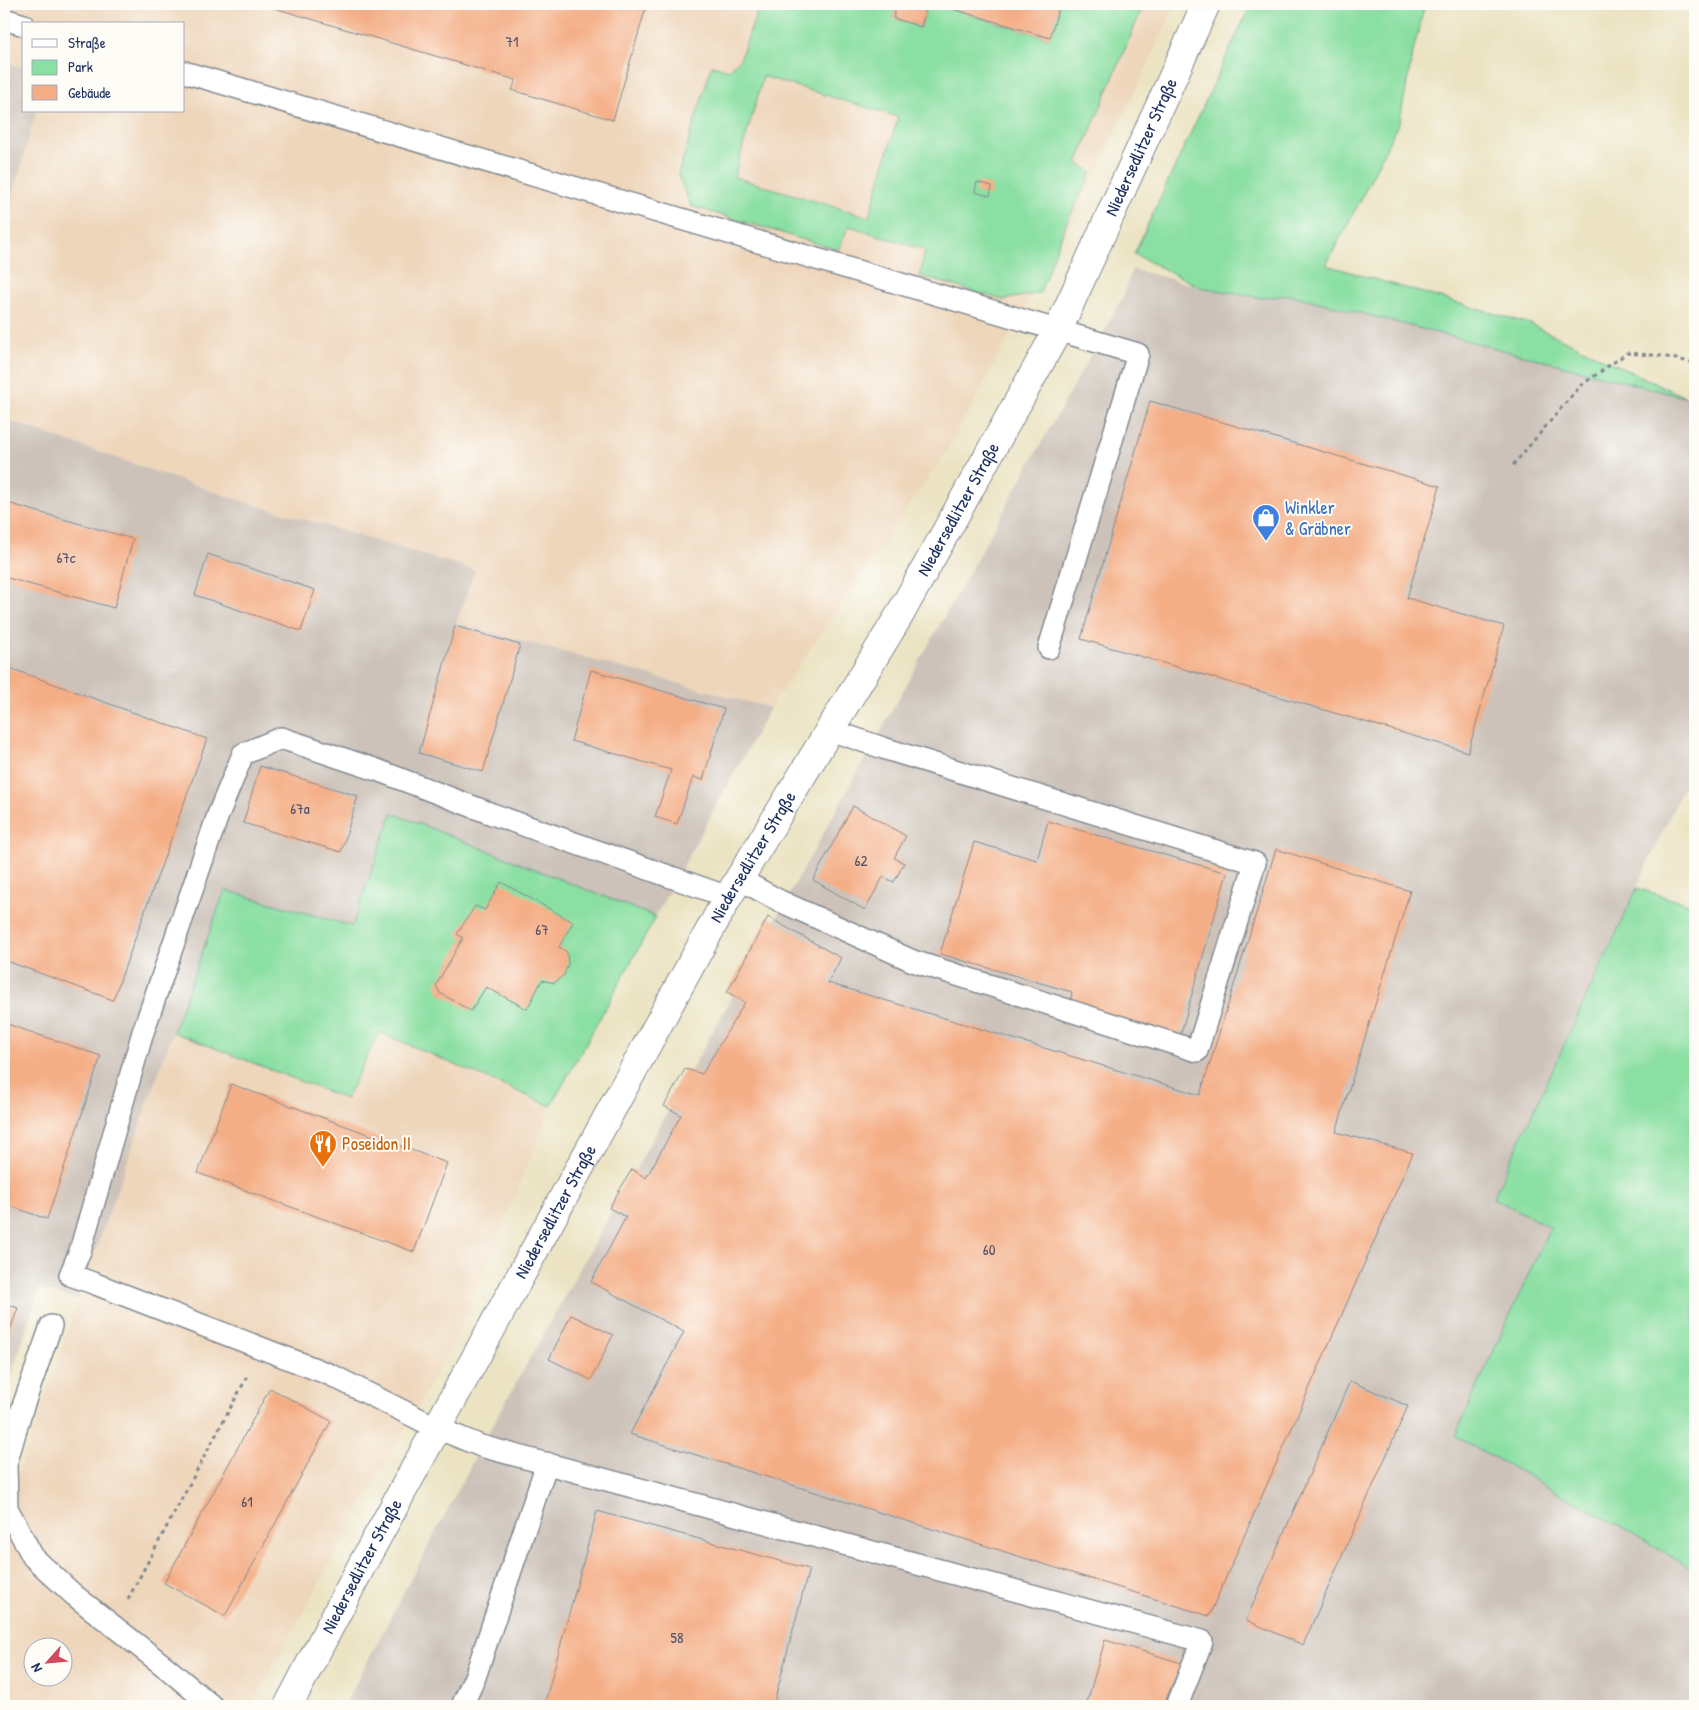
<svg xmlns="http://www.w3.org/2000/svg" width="1699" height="1710" viewBox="0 0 1699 1710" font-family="'Patrick Hand',sans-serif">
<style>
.built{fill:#eed6bb;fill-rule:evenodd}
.industrial{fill:#ccc2b9}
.green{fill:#8adfa2;stroke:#528780;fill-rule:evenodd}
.building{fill:#f4ae86}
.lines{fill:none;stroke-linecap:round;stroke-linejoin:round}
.service-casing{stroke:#838990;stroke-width:24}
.minor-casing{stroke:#838990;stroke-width:30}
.path{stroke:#838990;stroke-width:3;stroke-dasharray:4 4;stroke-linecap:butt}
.service{stroke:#fff;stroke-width:21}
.minor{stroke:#fff;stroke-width:28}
.labels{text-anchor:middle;stroke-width:4;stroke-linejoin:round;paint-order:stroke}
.number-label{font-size:15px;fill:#514f68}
.street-label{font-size:18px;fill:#1b2f5e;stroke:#fdfcf7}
.shop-label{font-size:18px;fill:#366cbe;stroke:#fdfcf7;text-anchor:start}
.food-label{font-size:18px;fill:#c56008;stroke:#fdfcf7;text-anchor:start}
</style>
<rect width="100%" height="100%" fill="#fdfcf7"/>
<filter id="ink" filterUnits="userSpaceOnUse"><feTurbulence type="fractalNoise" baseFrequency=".02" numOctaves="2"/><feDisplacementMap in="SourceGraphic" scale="10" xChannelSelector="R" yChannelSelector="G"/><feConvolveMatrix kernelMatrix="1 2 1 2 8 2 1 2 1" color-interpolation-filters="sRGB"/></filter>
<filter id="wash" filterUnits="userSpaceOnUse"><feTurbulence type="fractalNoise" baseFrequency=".0096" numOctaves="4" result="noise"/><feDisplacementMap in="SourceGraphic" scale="20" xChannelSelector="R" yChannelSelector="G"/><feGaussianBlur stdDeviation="1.12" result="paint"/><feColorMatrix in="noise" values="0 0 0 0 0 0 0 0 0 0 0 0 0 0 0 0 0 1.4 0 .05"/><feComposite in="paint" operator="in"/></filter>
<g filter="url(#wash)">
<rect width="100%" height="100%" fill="#ebe3c2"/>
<g class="built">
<path d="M4,4H1176L1083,201L949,447L770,708L456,623L475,570L232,498L4,419V228L36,111H184V24H24V68L4,62Z"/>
<path d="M172,1032L346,1099L379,1032L551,1106L460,1330L251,1706H96L81,1701L78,1706H4V1498L12,1492ZM32,1648H62V1678H32Z"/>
</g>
<g class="industrial">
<path d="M4,62L24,68V111H36L4,228Z"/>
<path d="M1132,269L1202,287L1262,298L1291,295L1687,398L1695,402V762L1493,1197L1550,1227L1455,1436L1632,1533L1695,1571V1698L1692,1706H344L481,1446L1123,297Z"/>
<path d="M4,419L232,498L475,570L456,623L770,708L551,1106L379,1032L346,1099L173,1032L78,1300L40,1289L4,1396Z"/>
</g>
<g class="green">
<path d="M760,4H897L893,18L921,27L927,4H935L1049,38L1060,4H1144L1077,163L1092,172L1065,226L1040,293L1003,300L920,276L925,250L849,226L838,250L691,206L678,175L712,65L729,70L740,59ZM762,76L898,117L869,217L734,177L763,78Z"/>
<path d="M1251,4H1425L1413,52L1400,120L1360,201L1326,265L1530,324L1687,398L1291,295L1262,298L1200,287L1134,254Z"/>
<path d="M392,813L656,917L551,1106L379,1032L346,1099L173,1032L225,890L352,926Z"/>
<path d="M1637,888L1695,906V1571L1632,1533L1455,1436L1550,1227L1493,1198Z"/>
</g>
<g id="blocks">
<g class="building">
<path d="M261,4H647L613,120L512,90L516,80Z"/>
<path d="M897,4H927L921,27L893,18Z"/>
<path d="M936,4H1060L1050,38Z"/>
<path d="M977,182L992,186L990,196L975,192Z"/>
<path d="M1150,401L1440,486L1407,598L1504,626L1468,752L1081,639Z"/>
<path d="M4,502L133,539L114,608L4,577Z"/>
<path d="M208,554L315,590L301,631L195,595Z"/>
<path d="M455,626L520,645L483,772L419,753Z"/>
<path d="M4,666L207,739L113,1000L4,960Z"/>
<path d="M591,670L724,709L703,780L693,777L677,824L655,817L671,770L571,741Z"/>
<path d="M260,766L358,796L341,852L243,823Z"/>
<path d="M853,806L906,836L894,858L904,863L894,882L883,877L865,910L813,880Z"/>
<path d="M1048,821L1227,873L1180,1036L1070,1005L1072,992L940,954L974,842L1037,860Z"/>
<path d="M1276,849L1410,891L1336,1132L1413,1153L1209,1616L630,1434L684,1332L591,1282L626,1217L609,1208L632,1169L646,1178L681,1115L664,1106L685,1069L702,1074L745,1002L727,992L768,917L841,958L828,983L1200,1095Z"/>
<path d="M501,882L573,922L559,947L567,952L568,964L564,975L554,983L542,980L527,1009L486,987L471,1011L440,993L436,985L463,938L457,934L475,906L485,910Z"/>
<path d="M4,1023L101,1056L47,1219L4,1204Z"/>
<path d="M231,1084L447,1163L414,1252L198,1173Z"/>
<path d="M4,1303L18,1308L4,1347Z"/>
<path d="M571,1315L613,1335L591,1380L549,1359Z"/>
<path d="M1350,1381L1408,1406L1303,1645L1246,1620Z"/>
<path d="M270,1388L331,1421L225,1616L164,1583Z"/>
<path d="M597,1511L809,1569L773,1706H544Z"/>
<path d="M1105,1640L1182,1663L1163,1706H1086Z"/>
</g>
</g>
</g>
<g filter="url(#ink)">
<use href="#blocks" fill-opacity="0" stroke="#838990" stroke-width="1"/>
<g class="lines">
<defs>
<g id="service">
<path d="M4,19L24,25"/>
<path d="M184,72L1138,354L1049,648"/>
<path d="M739,879L780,901L913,961L1197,1051L1255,863L883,748L830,730"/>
<path d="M728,897L492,814L377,770L281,738L243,754L218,815L143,1032L80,1251L70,1275L93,1283L331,1375L437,1428L481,1446L1202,1641L1177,1706"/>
<path d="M51,1326L21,1412L6,1464L7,1508L33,1557L74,1595L168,1669L212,1706"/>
<path d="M462,1706L475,1677L547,1463"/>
</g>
<g id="minor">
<path id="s1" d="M288,1706L363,1563L728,897L899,616L1058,330L1206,4"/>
</g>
</defs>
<use href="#service" class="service-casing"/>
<use href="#minor" class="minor-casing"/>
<g class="path">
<path d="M1513,465L1580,386L1627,353L1662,356L1695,363"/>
<path d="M128,1599L248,1375"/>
</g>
<use href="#service" class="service"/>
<use href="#minor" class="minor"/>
</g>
</g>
<defs>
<symbol id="shop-pin" viewBox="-11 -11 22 30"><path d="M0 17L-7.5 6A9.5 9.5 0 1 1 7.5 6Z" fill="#3f7fe0" stroke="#fdfcf7"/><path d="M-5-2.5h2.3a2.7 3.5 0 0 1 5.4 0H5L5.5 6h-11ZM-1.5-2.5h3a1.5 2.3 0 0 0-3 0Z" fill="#fff"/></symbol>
<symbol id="restaurant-pin" viewBox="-11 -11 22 30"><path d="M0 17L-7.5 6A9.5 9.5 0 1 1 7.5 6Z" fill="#e8710a" stroke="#fdfcf7"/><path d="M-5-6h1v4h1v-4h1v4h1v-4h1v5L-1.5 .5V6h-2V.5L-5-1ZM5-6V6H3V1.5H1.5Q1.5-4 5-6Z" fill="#fff"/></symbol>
</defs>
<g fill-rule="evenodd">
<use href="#shop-pin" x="1250" y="502" width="32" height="43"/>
<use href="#restaurant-pin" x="307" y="1128" width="32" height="43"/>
</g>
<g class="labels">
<g class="number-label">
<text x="512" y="47">71</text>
<text x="66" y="563">67c</text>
<text x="300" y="814">67a</text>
<text x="861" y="866">62</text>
<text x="542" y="935">67</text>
<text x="989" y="1255">60</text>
<text x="247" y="1507">61</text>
<text x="677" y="1643">58</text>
</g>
<g class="street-label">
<text dy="6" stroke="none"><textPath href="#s1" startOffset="1778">Niedersedlitzer Straße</textPath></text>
<text dy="6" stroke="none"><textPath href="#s1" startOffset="1372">Niedersedlitzer Straße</textPath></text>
<text dy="6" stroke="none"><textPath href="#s1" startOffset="968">Niedersedlitzer Straße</textPath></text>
<text dy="6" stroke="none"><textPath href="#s1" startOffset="562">Niedersedlitzer Straße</textPath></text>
<text dy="6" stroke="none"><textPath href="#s1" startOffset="158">Niedersedlitzer Straße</textPath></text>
</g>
<g class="shop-label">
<text x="1285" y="514">Winkler<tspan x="1285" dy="21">&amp; Gräbner</tspan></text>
</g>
<g class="food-label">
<text x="342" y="1150">Poseidon II</text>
</g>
</g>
<rect width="1699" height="1710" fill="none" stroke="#fdfcf7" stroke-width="20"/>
<rect x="22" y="22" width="162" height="90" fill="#fdfcf7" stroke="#a3aaba"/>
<rect x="32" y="39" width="25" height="8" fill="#ffffff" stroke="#a3aaba"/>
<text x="68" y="48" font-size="15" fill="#1b2f5e">Straße</text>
<rect x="32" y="60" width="25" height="15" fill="#8adfa2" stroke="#a3aaba"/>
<text x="68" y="72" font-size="15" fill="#1b2f5e">Park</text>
<rect x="32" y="85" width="25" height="15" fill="#f4ae86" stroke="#a3aaba"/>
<text x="68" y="98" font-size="15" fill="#1b2f5e">Gebäude</text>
<g transform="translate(48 1662) rotate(243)"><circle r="24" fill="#fdfcf7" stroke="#a3aaba"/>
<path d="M0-4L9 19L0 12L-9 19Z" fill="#d1495b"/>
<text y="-8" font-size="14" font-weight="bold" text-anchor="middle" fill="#1b2f5e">N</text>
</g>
</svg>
